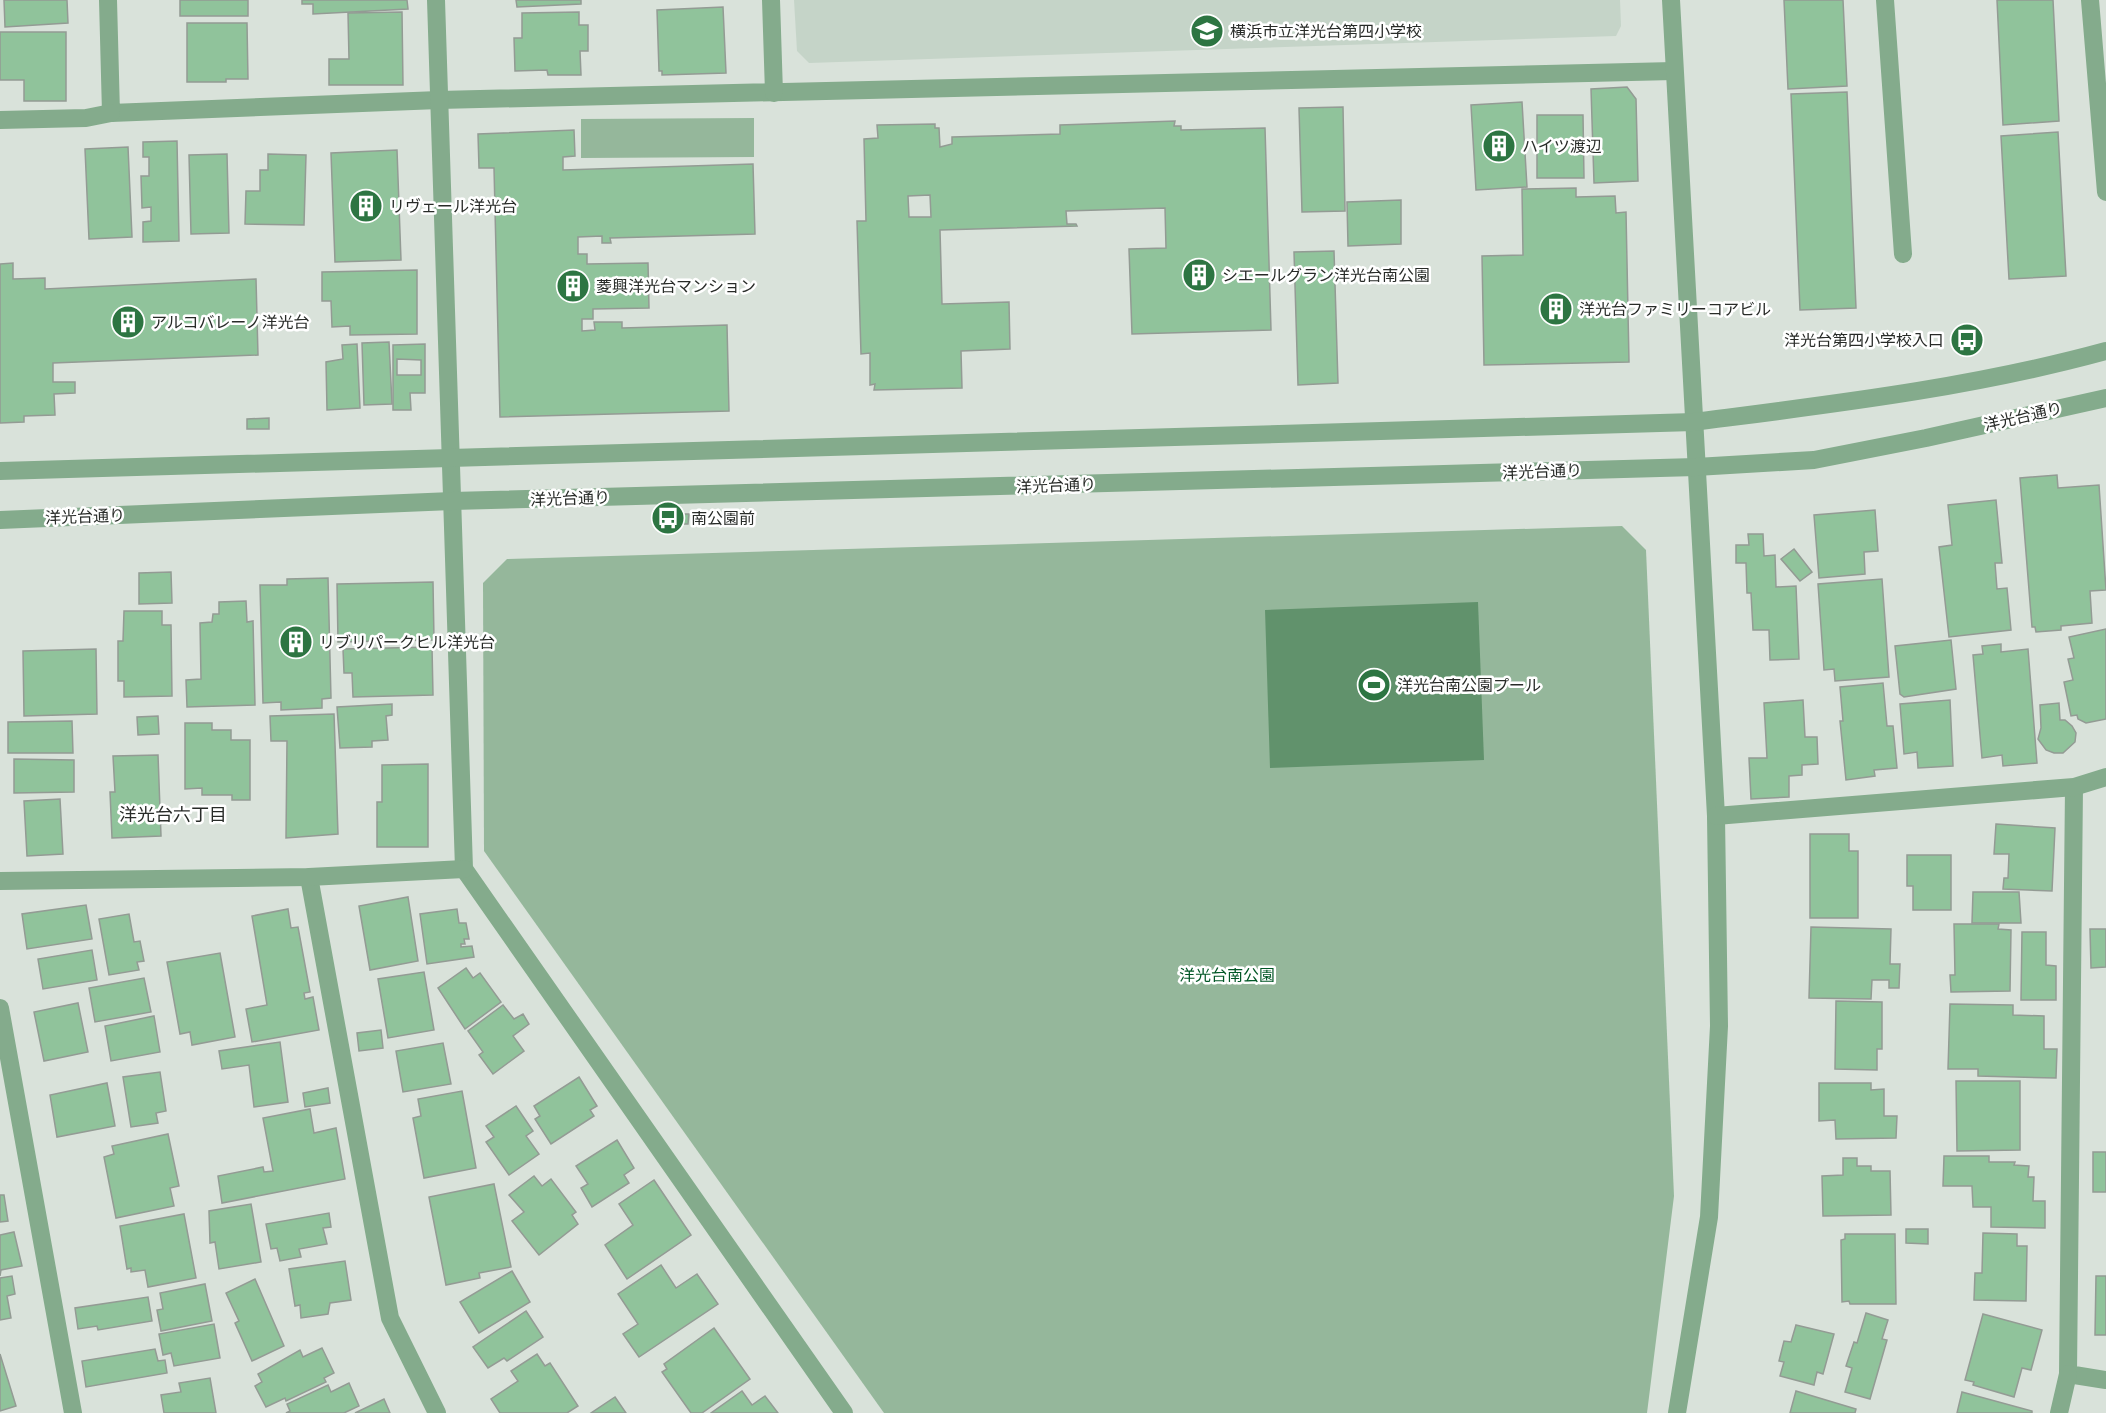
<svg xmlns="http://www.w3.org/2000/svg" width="2106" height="1413" viewBox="0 0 2106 1413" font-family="Figtree,'Noto Sans JP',sans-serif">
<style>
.built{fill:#c5d4c8}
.green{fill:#95b79b}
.water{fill:#61926c}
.building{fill:#90c39b;stroke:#939b94;stroke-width:1.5;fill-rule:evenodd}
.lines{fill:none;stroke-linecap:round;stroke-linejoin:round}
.minor{stroke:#84ab8c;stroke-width:18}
.labels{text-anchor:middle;stroke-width:5;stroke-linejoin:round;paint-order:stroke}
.poi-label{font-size:16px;fill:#282b28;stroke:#fff;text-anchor:start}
.street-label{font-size:16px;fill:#282b28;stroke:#fff}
.park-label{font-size:16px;fill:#005625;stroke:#fff}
.neighbourhood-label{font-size:18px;fill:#282b28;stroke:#fff}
</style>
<rect width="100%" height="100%" fill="#d9e2da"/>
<path class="built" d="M794,0H1620L1621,26L1616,36L809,63L797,51Z"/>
<g class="green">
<path d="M754,118V157L581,158V119Z"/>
<path d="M1622,526L1646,550L1674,1196L1647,1413H884L484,851L483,583L507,559Z"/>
</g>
<path class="water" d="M1478,602L1484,760L1270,768L1265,610Z"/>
<g class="building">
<path d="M4,0H67L68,23L5,27Z"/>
<rect x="180" y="0" width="68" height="16"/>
<path d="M302,0H407L408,9L313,14V4H302Z"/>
<path d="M516,0H581V4L517,7Z"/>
<path d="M1784,0H1843L1847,86L1788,89Z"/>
<path d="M1997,0H2053L2059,121L2003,125Z"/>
<path d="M723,7L726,73L662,75V71H659L657,10Z"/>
<path d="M402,12L403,85H329V59H349L348,13Z"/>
<path d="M579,12V25H588V51H580L581,75H548L547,70L515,71L514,38H522V13Z"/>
<path d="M187,23H247L248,79H226V82H187Z"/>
<path d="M0,32H66V101H24V80H0Z"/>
<path d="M1627,87L1636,99L1638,181L1594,183L1591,89Z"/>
<path d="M1847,92L1856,308L1800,310L1791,94Z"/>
<path d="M1522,102L1527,187L1476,190L1471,105Z"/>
<path d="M1343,107L1345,211L1302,212L1299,108Z"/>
<path d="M1537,115H1583L1584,178H1537Z"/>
<path d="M1175,121L1174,126H1181V130L1265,128L1271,330L1132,334L1129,249L1166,248L1165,208L1066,211L1067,224H1076L1077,226L940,230L942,304L1009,302L1010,349L961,351L962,388L874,390L875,384L870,385V353L861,354L857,221H866L864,139L878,138L877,125L935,124V128H939L940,147L952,144V137L1060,134V125ZM930,195L931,217H909L908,196Z"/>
<path d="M574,130L575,156L563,157V170L753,164L755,234L610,238L611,243H602V236L578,237V254H587V264L648,263L649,308L593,309V319H582V331L595,330L594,322H622V328L727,325L729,411L500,417L494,168H479L478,134Z"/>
<path d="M2058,132L2066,276L2009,279L2001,136Z"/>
<path d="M177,141L179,241L143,242V222L151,221V207L142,208L141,176H149V157H143V142Z"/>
<path d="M128,147L132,237L89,239L85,149Z"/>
<path d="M397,150L401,260L335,262L331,153Z"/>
<path d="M227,154L229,233L191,234L189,155Z"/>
<path d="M268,154L306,155L304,225L245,224L246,191H260V170H268Z"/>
<path d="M1576,188V197L1615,196L1616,213L1626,212L1629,362L1484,365L1482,256L1523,255L1522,189Z"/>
<path d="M1401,200V244L1348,246L1347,202Z"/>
<path d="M1334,251L1338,383L1298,385L1294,252Z"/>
<path d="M13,263V279L45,278V289L256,279L258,355L53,363V382H75V393L54,394L55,415L24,416V422L0,423V264Z"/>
<path d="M417,270V334L350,335V326L332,327L331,301H322V272Z"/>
<path d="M389,342L392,404L364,405L362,343Z"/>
<path d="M357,344L360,408L327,410L326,362L343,359L342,345Z"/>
<path d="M425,344V393H410L411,410H393V345ZM397,359L421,360V375H397Z"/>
<path d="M269,418V429H247V419Z"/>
<path d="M2057,475L2058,488L2099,485L2106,590L2090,591L2092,623L2061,626V630L2036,632L2035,627H2032L2020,478Z"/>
<path d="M1996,500L2002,563H1995L1997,589L2007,588L2011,630L1949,637L1939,547L1952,545L1948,505Z"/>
<path d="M1875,510L1878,551L1864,552L1865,574L1819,578L1814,515Z"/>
<path d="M667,514H689L688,524H667Z"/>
<path d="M1748,534H1763L1764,556L1775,555L1776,587L1796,586L1799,659L1770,660L1769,630H1753L1751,593H1747L1746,563H1736V545H1749Z"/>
<path d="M1794,549L1812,572L1800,581L1781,559Z"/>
<path d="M171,572L172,603L139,604V573Z"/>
<path d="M328,578L331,698L322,699V708L281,710V702L263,703L260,585H287V579Z"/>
<path d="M1882,579L1889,677L1835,681L1834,669L1824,670L1818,584Z"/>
<path d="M433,582L434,640L338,642L337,584Z"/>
<path d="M246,601L247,622L253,621L255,705L187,707L186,680L201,679L200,623L212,622L213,614H219V602Z"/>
<path d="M124,611H162V625H171L172,696L124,697V681H118V641H123Z"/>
<path d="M2106,629V719L2086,723L2078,719L2077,715L2071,716L2064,682L2073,680L2068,659L2074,658L2069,637Z"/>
<path d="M1951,640L1956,689L1904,697L1900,694L1895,646Z"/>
<path d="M2001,644V652L2028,649L2037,763L2003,766L2002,755L1982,758L1973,655L1983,654L1982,646Z"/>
<path d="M432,647L433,695L353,697L352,673H344L343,649Z"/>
<path d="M96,649L97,714L24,716L23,651Z"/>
<path d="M1883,683L1887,726H1893L1897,768L1874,770L1875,776L1846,780L1840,721H1843L1840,687Z"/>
<path d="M1803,700L1805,737H1817L1818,764L1802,765V775L1789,776V797L1751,799L1749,758H1767L1764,703Z"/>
<path d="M1950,700L1953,766L1918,768L1917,752L1904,754L1900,704Z"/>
<path d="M2059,703L2060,720H2065L2072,726L2076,733L2075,742L2063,753H2054L2046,750L2038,739L2041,728L2040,705Z"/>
<path d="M392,704V715L386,716L388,740L372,741V747L340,748L337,707Z"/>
<path d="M334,714L338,834L286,838L287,741H271L270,716Z"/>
<path d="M158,716L159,734L138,735L137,717Z"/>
<path d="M72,721L73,753H8V722Z"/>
<path d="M185,723H212V730H231V740H250V800H232V795H202V788L185,789Z"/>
<path d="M158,755L161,836L112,838L110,792H115L113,756Z"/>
<path d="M14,759L74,760V792L14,793Z"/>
<path d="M428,764V847H377V802H382V765Z"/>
<path d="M60,799L63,854L27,856L24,801Z"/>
<path d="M1996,824L2055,828L2052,891L2003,889L2004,878H2008L2009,854H1994Z"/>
<path d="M1810,834H1849V851H1858V918H1810Z"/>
<path d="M1907,855H1951V910H1913V886H1907Z"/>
<path d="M1973,892H2019L2021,923H1972Z"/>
<path d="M408,897L418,961L370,970L359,906Z"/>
<path d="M86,905L92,939L27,949L22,914Z"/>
<path d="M288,909L291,928L298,927L310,992L304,993L305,999L313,997L319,1030L252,1042L246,1009L267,1005L252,916Z"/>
<path d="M457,909L459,923H466L469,939H464L465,944H461V947L472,946L474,957L427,964L420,914Z"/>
<path d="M129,914L134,942L140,941L144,961L137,962L139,970L109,975L99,919Z"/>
<path d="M1954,924H1999L1998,929L2011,930L2010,991L1951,992L1950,975H1955Z"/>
<path d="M1811,927L1891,929L1890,964H1900L1899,988H1889V980H1872L1871,999L1809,998Z"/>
<path d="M2090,929H2106V967L2091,968Z"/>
<path d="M2022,932H2046V965L2056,966V1000H2021Z"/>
<path d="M92,950L97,980L43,989L38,959Z"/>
<path d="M220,953L235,1037L192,1045L190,1032L180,1034L167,962Z"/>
<path d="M466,968L473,978L480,973L501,1002L465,1029L438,988Z"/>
<path d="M424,972L434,1030L388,1038L378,979Z"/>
<path d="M144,978L151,1012L95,1022L89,988Z"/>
<path d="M1836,1001L1882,1002V1049H1877V1070L1835,1069Z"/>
<path d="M78,1003L88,1052L44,1061L34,1012Z"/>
<path d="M1950,1004L2013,1005V1015L2044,1016V1049H2057L2056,1078L1978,1076V1069H1948Z"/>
<path d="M503,1005L514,1019L523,1014L529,1024L513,1036L524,1051L493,1074L479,1055L483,1052L468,1031Z"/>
<path d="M154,1016L160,1052L111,1061L105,1026Z"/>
<path d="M381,1030L383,1048L359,1051L357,1033Z"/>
<path d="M280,1042L288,1102L254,1107L249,1065L222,1069L219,1051Z"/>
<path d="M443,1043L451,1084L403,1092L396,1051Z"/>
<path d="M160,1072L166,1111L156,1113L158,1123L131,1127L123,1077Z"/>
<path d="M579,1077L597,1106L590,1110L594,1116L551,1144L535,1119L540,1116L534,1106Z"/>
<path d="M1956,1081H2020V1150L1957,1151Z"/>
<path d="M107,1083L115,1126L57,1137L50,1095Z"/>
<path d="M1819,1083H1871V1090L1884,1089V1116H1897L1896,1138L1836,1139L1835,1120L1819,1121Z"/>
<path d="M328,1088L330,1103L305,1107L303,1093Z"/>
<path d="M462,1091L476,1168L424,1178L413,1118L421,1116L418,1099Z"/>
<path d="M516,1106L533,1131L526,1136L539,1154L509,1175L486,1142L494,1137L486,1126Z"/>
<path d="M310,1109L314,1133L336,1128L345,1179L222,1203L218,1176L263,1167L264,1172L273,1171L263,1118Z"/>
<path d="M168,1134L179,1186L170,1188L174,1206L116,1218L104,1157L114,1154L112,1146Z"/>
<path d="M617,1140L634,1168L624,1175L629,1183L592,1207L581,1188L588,1184L576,1166Z"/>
<rect x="2093" y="1152" width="13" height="40"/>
<path d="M1944,1156H1989V1162H2015L2014,1165L2029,1166L2028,1177H2034L2033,1201H2045V1228L1991,1227V1207H1973L1972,1186H1943Z"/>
<path d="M1843,1158H1857V1166H1871V1171H1890L1891,1215L1823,1216L1822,1176L1843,1175Z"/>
<path d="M534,1176L542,1186L551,1179L576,1212L572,1215L578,1224L539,1255L512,1221L524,1212L509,1195Z"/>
<path d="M654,1180L691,1235L627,1279L605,1245L633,1225L619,1204Z"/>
<path d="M494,1184L511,1267L479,1273L480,1278L446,1285L429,1197Z"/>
<path d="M0,1195H4L8,1221L0,1222Z"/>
<path d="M251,1204L261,1262L219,1269L215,1242L210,1243L209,1211Z"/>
<path d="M329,1213L331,1227L323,1228L327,1244L299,1249L301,1257L280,1261L277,1248L271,1249L266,1224Z"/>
<path d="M184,1214L196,1278L148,1287L145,1270L131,1272V1268L127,1269L120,1226Z"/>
<path d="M1906,1229H1928V1244L1906,1243Z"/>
<path d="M14,1232L22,1266L1,1270L0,1276V1235Z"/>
<path d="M1983,1233L2017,1234V1246H2027L2026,1301L1974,1300L1975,1273H1982Z"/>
<path d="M1845,1234H1895L1896,1304H1850L1849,1301L1842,1302L1841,1240L1845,1239Z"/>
<path d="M345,1261L351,1300L330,1303L328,1314L301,1318L300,1305L295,1306L289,1269Z"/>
<path d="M661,1265L676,1288L697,1274L718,1304L639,1357L623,1334L638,1324L618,1294Z"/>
<path d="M512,1271L530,1302L479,1333L460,1302Z"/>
<path d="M12,1276L15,1294L7,1296L11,1318L0,1320V1278Z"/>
<path d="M2096,1276H2106V1335H2095Z"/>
<path d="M255,1279L284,1346L252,1361L235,1323L239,1321L226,1293Z"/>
<path d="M205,1284L212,1321L161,1331L157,1310L163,1309L160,1293Z"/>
<path d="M148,1297L152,1321L98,1330L97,1326L78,1329L75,1308Z"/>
<path d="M526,1311L543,1337L507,1361L504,1358L488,1368L473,1347Z"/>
<path d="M1866,1313L1888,1320L1882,1339L1887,1340L1870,1399L1845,1392L1852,1368L1846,1366L1854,1342L1857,1343Z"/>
<path d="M1983,1314L2042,1330L2031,1370L2022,1368L2014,1397L1973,1385L1974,1382L1965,1380Z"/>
<path d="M214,1324L220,1358L174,1366L171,1353L163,1355L159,1334Z"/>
<path d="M1796,1325L1834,1334L1823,1374L1817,1372L1814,1385L1780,1376L1784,1362L1779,1361L1784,1341L1791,1342Z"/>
<path d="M714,1328L750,1379L702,1413H691L662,1372L667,1369L664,1364Z"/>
<path d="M322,1348L334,1373L324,1378L326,1382L286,1401L285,1398L266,1407L255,1386L262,1382L258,1374L300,1350L303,1357Z"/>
<path d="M155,1349L158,1361L165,1360L167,1373L86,1387L82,1361Z"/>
<path d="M0,1354L16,1406L0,1411Z"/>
<path d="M537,1354L545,1366L550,1363L578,1406L567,1413H500L491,1399L518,1381L511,1371Z"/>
<path d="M210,1378L216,1413H164L161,1395L181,1392L179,1383Z"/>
<path d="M349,1383L359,1406L344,1413H286L290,1411L287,1404L328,1385L331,1392Z"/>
<path d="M742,1391L752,1405L765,1396L778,1413H711Z"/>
<path d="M1796,1391L1856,1409L1855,1413H1790Z"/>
<path d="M1962,1392L2032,1411V1413H1957Z"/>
<path d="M615,1397L626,1413H591Z"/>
<path d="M384,1399L390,1413H355Z"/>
</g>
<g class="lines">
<g class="minor">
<path d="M108,0L111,113L439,100L1674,71"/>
<path d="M436,0L464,869L844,1413"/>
<path d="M771,0L774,93"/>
<path d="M1671,0L1716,816L1719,1026L1709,1217L1677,1413"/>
<path d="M1885,0L1903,254"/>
<path d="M2090,0L2106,192"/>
<path d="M0,120L86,118L111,113"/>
<path d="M0,471L1694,422C1833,404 1971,388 2106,351"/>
<path d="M0,520L452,501L1696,467L1814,460L1926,438L2106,398"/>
<path d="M2074,787L2068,1374L2106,1380"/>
<path d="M1716,816L2074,787L2106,777"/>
<path d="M309,877L390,1318L437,1413"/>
<path d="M0,881L309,877L464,869"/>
<path d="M0,1008L73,1413"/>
<path d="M2059,1413L2068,1374"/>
</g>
</g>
<defs>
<symbol id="school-disc" viewBox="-11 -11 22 22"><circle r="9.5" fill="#2d7542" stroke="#fff"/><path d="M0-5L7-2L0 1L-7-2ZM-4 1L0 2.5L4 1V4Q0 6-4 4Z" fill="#fff"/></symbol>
<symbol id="building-disc" viewBox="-11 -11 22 22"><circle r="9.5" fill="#2d7542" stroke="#fff"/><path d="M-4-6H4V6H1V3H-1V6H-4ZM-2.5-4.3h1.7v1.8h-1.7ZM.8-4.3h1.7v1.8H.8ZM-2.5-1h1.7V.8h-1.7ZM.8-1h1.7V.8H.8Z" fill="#fff"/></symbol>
<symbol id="bus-disc" viewBox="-11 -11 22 22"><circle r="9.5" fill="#2d7542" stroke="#fff"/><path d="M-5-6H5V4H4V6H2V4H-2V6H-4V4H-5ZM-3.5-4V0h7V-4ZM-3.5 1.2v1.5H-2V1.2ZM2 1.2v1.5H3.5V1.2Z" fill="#fff"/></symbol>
<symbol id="stadium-disc" viewBox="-11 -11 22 22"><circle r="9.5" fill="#2d7542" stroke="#fff"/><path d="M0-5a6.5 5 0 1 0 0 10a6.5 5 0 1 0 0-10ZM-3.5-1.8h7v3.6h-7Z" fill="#fff"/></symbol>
</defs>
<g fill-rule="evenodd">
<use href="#school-disc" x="1188" y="12" width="38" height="38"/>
<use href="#building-disc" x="1480" y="127" width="38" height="38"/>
<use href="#building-disc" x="347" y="187" width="38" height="38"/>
<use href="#building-disc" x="1180" y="256" width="38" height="38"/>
<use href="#building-disc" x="554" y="267" width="38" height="38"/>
<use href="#building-disc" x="1537" y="290" width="38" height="38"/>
<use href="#building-disc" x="109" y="303" width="38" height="38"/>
<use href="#bus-disc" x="1948" y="321" width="38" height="38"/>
<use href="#bus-disc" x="649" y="499" width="38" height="38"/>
<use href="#building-disc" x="277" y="623" width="38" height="38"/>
<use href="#stadium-disc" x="1355" y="666" width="38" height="38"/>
</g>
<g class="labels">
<g class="poi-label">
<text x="1230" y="37">横浜市立洋光台第四小学校</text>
<text x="1522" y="152">ハイツ渡辺</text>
<text x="389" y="212">リヴェール洋光台</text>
<text x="1222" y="281">シエールグラン洋光台南公園</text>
<text x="596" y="292">菱興洋光台マンション</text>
<text x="1579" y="315">洋光台ファミリーコアビル</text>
<text x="151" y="328">アルコバレーノ洋光台</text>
<text x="1944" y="346" text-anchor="end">洋光台第四小学校入口</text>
<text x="691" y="524">南公園前</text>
<text x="319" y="648">リブリパークヒル洋光台</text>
<text x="1397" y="691">洋光台南公園プール</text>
</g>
<g class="street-label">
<text transform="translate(2023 416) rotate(-13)" y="6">洋光台通り</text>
<text transform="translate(1542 471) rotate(-2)" y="6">洋光台通り</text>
<text transform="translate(1056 485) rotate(-2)" y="6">洋光台通り</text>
<text transform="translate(570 498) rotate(-2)" y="6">洋光台通り</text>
<text transform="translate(85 516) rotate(-2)" y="6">洋光台通り</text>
</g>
<g class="park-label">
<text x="1227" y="981">洋光台南公園</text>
</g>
<g class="neighbourhood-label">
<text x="173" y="821">洋光台六丁目</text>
</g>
</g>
</svg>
